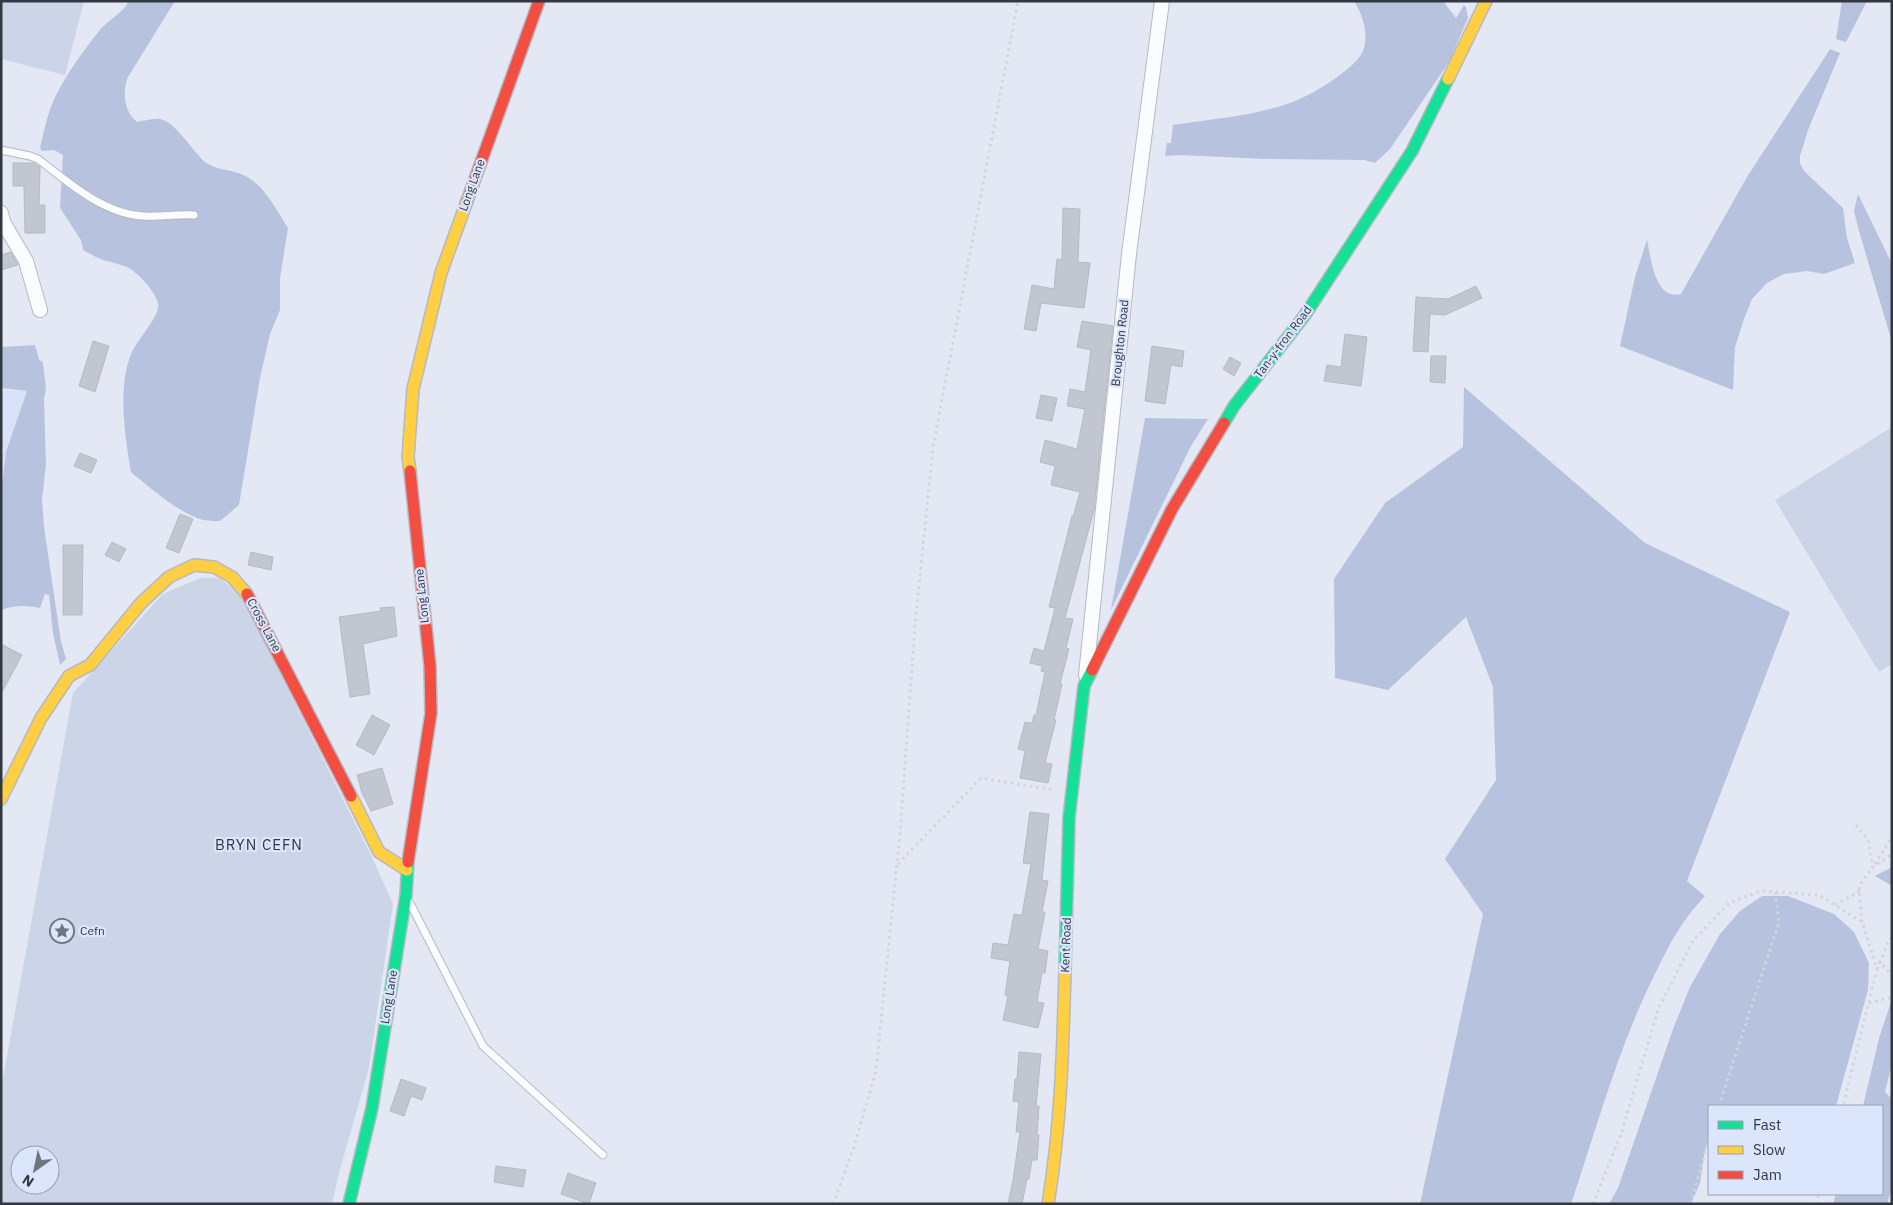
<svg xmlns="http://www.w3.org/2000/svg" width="1893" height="1205" viewBox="0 0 1893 1205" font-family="'IBM Plex Sans',sans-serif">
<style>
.built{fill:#d9e2f8}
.green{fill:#ccd5e8;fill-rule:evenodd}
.forest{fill:#b7c2df}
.building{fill:#c2c6d0;stroke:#b6bac4}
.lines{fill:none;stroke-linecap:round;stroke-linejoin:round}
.lane-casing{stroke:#b5b9c3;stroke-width:9}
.street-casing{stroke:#b5b9c3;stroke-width:16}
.fast-casing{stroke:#b5b9c3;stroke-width:14}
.slow-casing{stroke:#b5b9c3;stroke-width:14}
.jam-casing{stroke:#b5b9c3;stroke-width:14}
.path{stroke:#d4d5d9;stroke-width:3;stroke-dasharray:2.5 4;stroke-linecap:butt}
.lane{stroke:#fbfcfd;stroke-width:7}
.street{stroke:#fbfcfd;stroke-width:14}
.fast{stroke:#16e098;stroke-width:11}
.slow{stroke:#ffcf43;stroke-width:11}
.jam{stroke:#f24e42;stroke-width:11}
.labels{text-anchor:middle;stroke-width:4.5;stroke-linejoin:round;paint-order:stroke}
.street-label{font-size:12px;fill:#333740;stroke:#dbe5fc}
.poi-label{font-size:12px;fill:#333740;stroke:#dbe5fc;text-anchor:start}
.quarter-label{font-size:15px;letter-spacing:1px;fill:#333740;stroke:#dbe5fc}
</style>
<rect width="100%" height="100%" fill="#e3e8f4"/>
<path class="built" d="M1,390L27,391L6,452L1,495Z"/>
<g class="green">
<path d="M1,1H84L65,75L1,59Z"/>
<path d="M1892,427V664L1879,672L1775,500Z"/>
<path d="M200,578H220L241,596L372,857L393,904L369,1068L339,1173L332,1204H1V1089L73,693L163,594ZM20,1155H50V1185H20Z"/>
</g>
<g class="forest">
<path d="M129,1H175L128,77C122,92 124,112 137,122C144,121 154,118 160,119C175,121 193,152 205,162C215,170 229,169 241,174C263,182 276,210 288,228L280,278V310L270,334L260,378L239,505L220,521C215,521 210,521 204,520C181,515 149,487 131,472C125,437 117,385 132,352C138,339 161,315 158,303C154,290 140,275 129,268C119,263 106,262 96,257C92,255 87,252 83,250L81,240L60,208L63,155L54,150L42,151L40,148C43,135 46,120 51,107C60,83 83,51 99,31C108,20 122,14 129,1Z"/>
<path d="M1354,1H1443L1456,18L1464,5L1466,7L1468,18L1449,62L1390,149L1375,163L1364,160L1266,159L1180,155L1165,156L1167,143H1171L1173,125C1212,119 1253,116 1290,103C1309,97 1353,70 1362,53C1370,37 1363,15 1354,1Z"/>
<path d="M1842,1H1867L1846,42L1836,39Z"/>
<path d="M1830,49L1840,53L1808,130L1800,156V163L1804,171L1843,208L1847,238L1855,263L1824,274L1807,271L1784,274L1767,283L1752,299L1744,319L1735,347L1733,390L1620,346L1635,277L1647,240C1651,258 1655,301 1681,294L1747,177Z"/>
<path d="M1858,194L1892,264V342L1859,231L1854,211Z"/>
<path d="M35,345L39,359L43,363L46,389L44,399L46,464L42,500L44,527L61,642L66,659L60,665L53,633L49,595L45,594L40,608C27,605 14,605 1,610V495L6,452L27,391L1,388V347Z"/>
<path d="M1464,387L1645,543L1790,612L1687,881L1705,896C1680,923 1670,943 1654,976C1618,1048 1597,1127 1571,1204H1420L1483,914L1445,859L1496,780L1493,687L1466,617L1388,690L1335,678L1334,579L1385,503L1463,447Z"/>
<path d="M1145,418L1208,419L1191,446L1111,610Z"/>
<path d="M1892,867V886L1875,876Z"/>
<path d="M1762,896H1788L1834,914L1854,932L1869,963L1868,990L1836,1106H1709V1138L1705,1151L1700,1183L1691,1204H1609L1618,1188L1673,1029L1690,987L1720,934L1740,911Z"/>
<path d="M1892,999V1064L1885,1092L1892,1099V1188L1887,1204H1833L1836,1194H1882V1106H1863L1879,1038Z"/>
</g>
<g class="building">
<path d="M13,163H34L40,167L39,205H45V233H25L24,186H13Z"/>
<path d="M1063,208L1080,209L1078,262L1090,263L1084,308L1041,303L1036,331L1024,329L1032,285L1054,289L1057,259L1062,260Z"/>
<path d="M11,252L18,265L1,270V255Z"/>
<path d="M1476,286L1482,298L1445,315L1430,314L1428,352L1413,351L1416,297L1448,299Z"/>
<path d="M1082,321L1113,326L1094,510L1065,618L1073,619L1066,648L1069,649L1060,684H1062L1054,720H1056L1045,763L1052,764L1048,783L1020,778L1025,751L1018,749L1025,722L1032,723L1034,715H1036L1045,672L1041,671L1042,666L1030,663L1034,648L1044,651L1055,608L1049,607L1072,516L1073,517L1080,492L1051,485L1055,466L1040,462L1045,440L1077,449L1085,409L1067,406L1070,389L1085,392L1091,350L1077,347Z"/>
<path d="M1345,334L1367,337L1361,386L1324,381L1327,365L1341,367Z"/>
<path d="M93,341L109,346L95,392L79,386Z"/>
<path d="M1152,346L1184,351L1182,367L1171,365L1165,404L1145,401Z"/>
<path d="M1431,356H1446L1445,383L1430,382Z"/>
<path d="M1230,357L1241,363L1234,376L1223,369Z"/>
<path d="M1041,395L1057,398L1052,421L1036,418Z"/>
<path d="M80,453L97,460L91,473L74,466Z"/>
<path d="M180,514L193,519L179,553L166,548Z"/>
<path d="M112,542L126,549L119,562L105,555Z"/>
<path d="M63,545H83L82,615H63Z"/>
<path d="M251,552L273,557L271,570L248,565Z"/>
<path d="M394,607L397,636L363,644L370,694L350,697L339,617L381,611L380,608Z"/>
<path d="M1,644L22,655L1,694Z"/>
<path d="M372,715L390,725L374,755L356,745Z"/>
<path d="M382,768L393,804L371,811L362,793L357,775Z"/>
<path d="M1030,812L1049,814L1042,880L1048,881L1042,912H1045L1038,949L1048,951L1045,973H1042L1037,1002L1044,1003L1038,1028L1003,1020L1008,996L1005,995L1010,961L991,958L993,943L1008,945L1014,914L1022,915L1031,864L1023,863Z"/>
<path d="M1019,1052L1041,1054L1036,1106H1039L1037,1135H1039L1037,1160H1032L1029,1179H1027L1022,1204H1008L1013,1180L1020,1132H1016L1019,1102L1013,1101L1015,1079H1017Z"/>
<path d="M401,1079L426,1088L422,1100L411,1096L404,1116L390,1111Z"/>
<path d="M496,1166L526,1170L523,1187L494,1182Z"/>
<path d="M568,1173L596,1183L589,1204L561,1194Z"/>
</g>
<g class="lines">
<defs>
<g id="lane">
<path d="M1,150L30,156L38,159C68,182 103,214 143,216C160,217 177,214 194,215"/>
<path d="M410,903L483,1046L603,1155"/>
</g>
<g id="street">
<path d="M1,213L3,222L26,261L40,310"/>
<path d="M1086,675L1129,254L1162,1"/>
</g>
<g id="fast">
<path d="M1224,423L1234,406L1305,315L1412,151L1448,79"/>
<path d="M1065,969L1069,818L1084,686L1092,670"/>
<path d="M349,1204L372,1108L406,895L408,862"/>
</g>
<g id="slow">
<path d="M1448,79L1486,1"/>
<path d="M410,471L408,457L413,389L441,273L467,201"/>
<path d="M351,796L379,852L407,870"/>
<path d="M1,799L41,718L69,676L90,665L141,603L169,577L194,565L214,567L232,577L247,594"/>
<path d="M1048,1204C1061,1126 1063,1048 1065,969"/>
</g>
<g id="jam">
<path d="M467,201L539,1"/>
<path d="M247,594L351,796"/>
<path d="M1092,670L1172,509L1224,423"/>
<path d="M408,862L431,713L430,666L410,471"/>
</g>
</defs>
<use href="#lane" class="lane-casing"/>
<use href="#street" class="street-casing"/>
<use href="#fast" class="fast-casing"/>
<use href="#slow" class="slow-casing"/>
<use href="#jam" class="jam-casing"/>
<g class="path">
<path d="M1856,825L1868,840L1873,867"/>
<path d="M898,864L981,778L1054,790"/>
<path d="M1875,864L1892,837"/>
<path d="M1835,905L1860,891"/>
<path d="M1862,922L1859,886L1873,867L1892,854"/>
<path d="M1879,964L1880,962L1892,975"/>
<path d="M1877,969L1889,940L1892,938"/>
<path d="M1869,1003L1892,997"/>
<path d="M1719,1106L1779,922L1775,892"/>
<path d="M833,1204L854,1147L876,1071L900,833L915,626L933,447L1018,1"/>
<path d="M1593,1204L1621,1134L1659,1007L1693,941L1729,903L1761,891L1819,895L1862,922L1877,969L1843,1106"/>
<path d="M1691,1204L1709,1138"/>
<path d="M1816,1204L1819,1194"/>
</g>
<use href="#lane" class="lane"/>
<use href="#street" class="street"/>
<use href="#fast" class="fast"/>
<use href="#slow" class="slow"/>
<use href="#jam" class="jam"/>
</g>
<defs>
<symbol id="sight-ring" viewBox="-11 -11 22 22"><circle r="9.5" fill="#dbe5fc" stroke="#71757f" stroke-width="1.5"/><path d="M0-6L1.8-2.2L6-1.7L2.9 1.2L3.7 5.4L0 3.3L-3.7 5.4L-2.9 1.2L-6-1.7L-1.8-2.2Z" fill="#71757f"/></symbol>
</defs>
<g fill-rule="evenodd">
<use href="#sight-ring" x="48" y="917" width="28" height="28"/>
</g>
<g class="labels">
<g class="street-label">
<text transform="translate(472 185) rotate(-70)" y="4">Long Lane</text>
<text transform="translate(1283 342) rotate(-53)" y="4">Tan-y-fron Road</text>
<text transform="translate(1120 343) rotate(-84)" y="4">Broughton Road</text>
<text transform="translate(422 596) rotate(-96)" y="4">Long Lane</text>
<text transform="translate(264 625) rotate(62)" y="4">Cross Lane</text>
<text transform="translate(1066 945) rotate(-88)" y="4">Kent Road</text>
<text transform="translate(389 997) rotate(-81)" y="4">Long Lane</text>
</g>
<g class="poi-label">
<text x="80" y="935">Cefn</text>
</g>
<g class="quarter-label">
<text x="259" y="850">BRYN CEFN</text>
</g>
</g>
<rect width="1893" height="1205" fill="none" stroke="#333740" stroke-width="5"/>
<rect x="1708" y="1105" width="175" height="90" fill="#dbe5fc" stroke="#989fb1"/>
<rect x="1718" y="1121" width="25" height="8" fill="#16e098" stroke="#989fb1"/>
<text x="1753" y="1130" font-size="15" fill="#333740">Fast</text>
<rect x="1718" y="1146" width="25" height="8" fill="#ffcf43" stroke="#989fb1"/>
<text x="1753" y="1155" font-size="15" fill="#333740">Slow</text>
<rect x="1718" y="1171" width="25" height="8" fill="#f24e42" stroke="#989fb1"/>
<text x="1753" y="1180" font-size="15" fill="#333740">Jam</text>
<g transform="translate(35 1170) rotate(213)"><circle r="24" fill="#dbe5fc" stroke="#989fb1"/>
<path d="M0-4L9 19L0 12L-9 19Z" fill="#71757f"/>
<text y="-8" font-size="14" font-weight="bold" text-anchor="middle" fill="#333740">N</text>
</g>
</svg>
